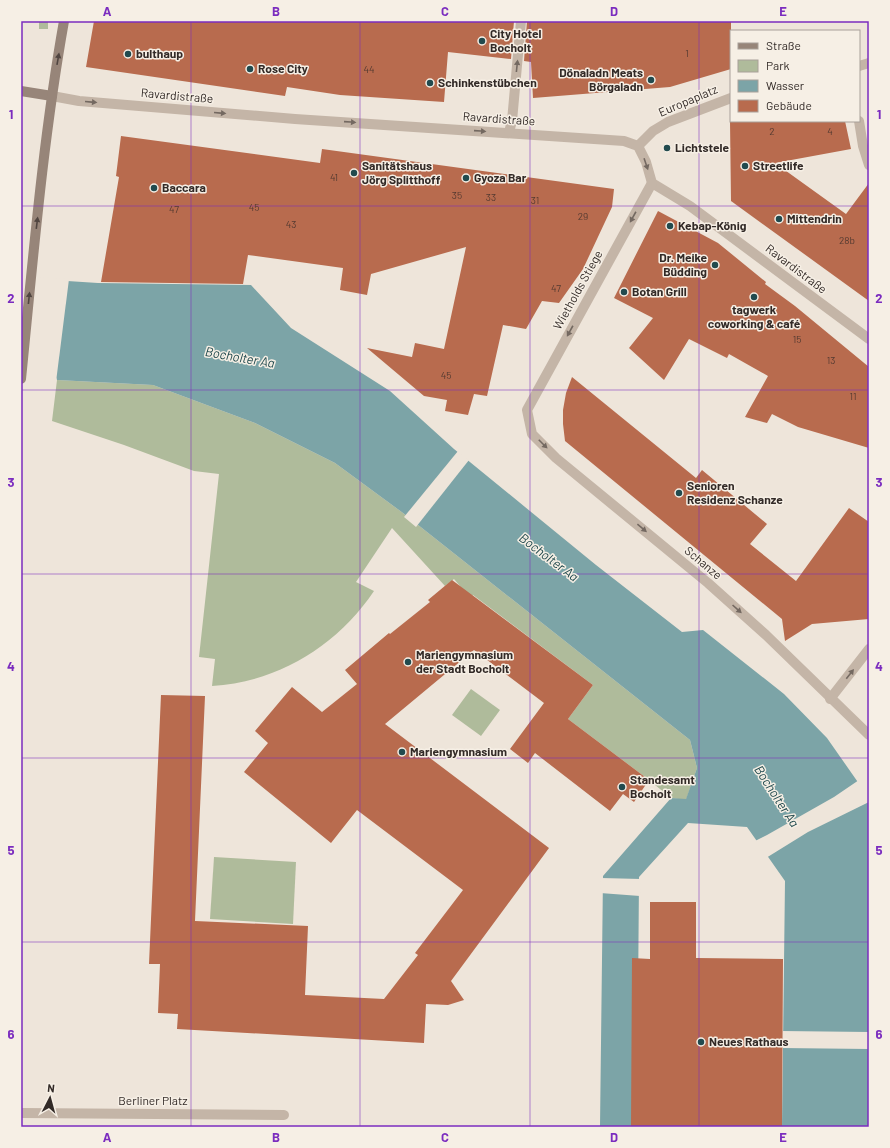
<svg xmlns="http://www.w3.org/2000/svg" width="890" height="1148" viewBox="0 0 890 1148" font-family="Barlow,sans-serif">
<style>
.green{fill:#afbb9b}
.water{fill:#7ca4a7}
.pier{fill:#eee5da}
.building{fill:#b86b4e}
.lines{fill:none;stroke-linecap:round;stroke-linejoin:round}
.lane{stroke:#c4b5a7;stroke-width:10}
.street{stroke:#c4b5a7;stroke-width:10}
.secondary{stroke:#978579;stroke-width:10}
.oneway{fill:#504540}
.oneway2{fill:#746961}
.grid{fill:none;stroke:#7b2cbf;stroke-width:1;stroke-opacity:0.55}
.poi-dot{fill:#214a4e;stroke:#f6efe5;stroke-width:1.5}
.labels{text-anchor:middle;stroke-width:3;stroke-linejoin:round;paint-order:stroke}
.number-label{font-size:10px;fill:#543a31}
.poi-label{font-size:12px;font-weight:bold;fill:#322a27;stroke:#f6efe5;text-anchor:start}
.street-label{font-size:12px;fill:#322a27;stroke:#f6efe5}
.water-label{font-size:13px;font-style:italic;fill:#214a4e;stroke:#f6efe5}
.neatline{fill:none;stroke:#7b2cbf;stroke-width:1.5}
.grid-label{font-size:13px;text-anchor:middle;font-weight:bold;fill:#7b2cbf}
</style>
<rect width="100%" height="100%" fill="#eee5da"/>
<g class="green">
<rect x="39" y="21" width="9" height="8"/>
<path d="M57,380L153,385L255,423L335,463L403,513L690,740L697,768L686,800L671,798L649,780L568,719L593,685L473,595L470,598L454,579L445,586L392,528L356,582L374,591C337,646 278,682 212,686L215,659L199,657L219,474L194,471L124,445L52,421Z"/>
<path d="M471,689L500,710L481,736L452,715Z"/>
<path d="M214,857L296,862L293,924L210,919Z"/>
</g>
<path class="water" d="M21,278L98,283L251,285L291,328L390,391L454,449L596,565L682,632L703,630L784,694L827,738L869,798V1127H782L785,881L747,827L688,823L639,877L637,1127H600L603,876L671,798L686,799L697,768L690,740L403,513L335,463L255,423L153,385L57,380Z"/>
<g class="pier">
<path d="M21,276L69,279L56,382L21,380Z"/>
<path d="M458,451L469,460L416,527L404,517Z"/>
<path d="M859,780L869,794V802L808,832L766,858L755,841L767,835L834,797Z"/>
<path d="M601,878L641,879L640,896L600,893Z"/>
<path d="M781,1031L869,1032V1049L781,1048Z"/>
</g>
<g class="building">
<path d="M94,21H514L511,59L448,52L444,102L340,95L287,87L285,96L86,67Z"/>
<path d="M527,21H731V69L670,87L533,98L531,62L524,61Z"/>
<path d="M730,121H845L851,149L775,163L846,214L869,183V301L731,201Z"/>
<path d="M121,136L320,163L322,149L614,189L612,207L583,269L559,303L542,301L526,329L503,325L487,396L474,394L468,415L445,411L447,400L424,396L367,348L412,357L415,343L444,349L466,247L371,274L367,295L340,290L343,268L248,255L243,284L101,282L119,177L116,176Z"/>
<path d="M658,211L718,243L766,282L765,284L795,306L869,367V448L798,427L772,414L767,423L745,417L768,376L729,354L727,358L689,339L664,380L629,348L653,318L614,298Z"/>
<path d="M572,377L696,478L702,470L767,524L750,544L796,581L849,508L869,522V619L812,624L785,641L782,619L565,441L563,424V410L566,393Z"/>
<path d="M452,580L593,685L568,719L649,780L634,802L623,794L610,811L535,753L528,763L510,749L544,703L474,650L385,724L549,848L451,981L464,1000L448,1005L426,1004L424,1043L177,1029L178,1014L158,1013L160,964H149L161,695L205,696L195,921L308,926L305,995L384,999L418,955L415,953L463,890L357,810L331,843L244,772L268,743L255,731L292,687L322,712L357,684L345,670L389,633L390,634L430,602L428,600Z"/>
<path d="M650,902H696V958L783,959L782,1127H631L632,958L650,959Z"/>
</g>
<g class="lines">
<path class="lane" d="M21,1113L284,1115"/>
<g class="street">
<path d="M859,66L869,63"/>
<path d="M52,96L79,101L295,119L624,141L638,146L646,162L652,183L690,206L869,339"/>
<path d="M859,121L863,146L869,165"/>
<path d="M509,132L512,121L521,21"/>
<path d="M638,146L653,131L668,122L731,98"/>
<path d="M652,183L527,410L532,434L556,458L708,583L766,635L869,735"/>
<path d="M830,699L869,649"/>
</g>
<g class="secondary">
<path d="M21,91L52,96"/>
<path d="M21,379C33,259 43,139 64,21"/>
</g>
</g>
<defs><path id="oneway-solid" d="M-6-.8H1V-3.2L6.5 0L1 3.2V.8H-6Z"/></defs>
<g class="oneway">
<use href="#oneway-solid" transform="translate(58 59) rotate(-80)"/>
<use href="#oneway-solid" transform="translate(37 223) rotate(-83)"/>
<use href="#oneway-solid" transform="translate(29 298) rotate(-84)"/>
</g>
<g class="oneway2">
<use href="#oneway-solid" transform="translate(517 66) rotate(-84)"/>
<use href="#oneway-solid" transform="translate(91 102) rotate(5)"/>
<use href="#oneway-solid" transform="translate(220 113) rotate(5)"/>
<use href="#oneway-solid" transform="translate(350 122) rotate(4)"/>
<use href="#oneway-solid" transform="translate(480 131) rotate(4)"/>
<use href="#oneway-solid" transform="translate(646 164) rotate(71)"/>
<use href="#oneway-solid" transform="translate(633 217) rotate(119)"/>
<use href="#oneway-solid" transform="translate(570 331) rotate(119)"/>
<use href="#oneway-solid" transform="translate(543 444) rotate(45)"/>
<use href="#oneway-solid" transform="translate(642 528) rotate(40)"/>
<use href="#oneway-solid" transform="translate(737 609) rotate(42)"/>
<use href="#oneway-solid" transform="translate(850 674) rotate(-52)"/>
</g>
<path class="grid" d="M191,21V1127M360,21V1127M530,21V1127M699,21V1127M21,206H869M21,390H869M21,574H869M21,758H869M21,942H869"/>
<g class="poi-dot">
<circle cx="482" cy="41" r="4"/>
<circle cx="128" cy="54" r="4"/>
<circle cx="250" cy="69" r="4"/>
<circle cx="651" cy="80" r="4"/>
<circle cx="430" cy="83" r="4"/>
<circle cx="667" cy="148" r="4"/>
<circle cx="745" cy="166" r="4"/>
<circle cx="354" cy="173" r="4"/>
<circle cx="466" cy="178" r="4"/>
<circle cx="154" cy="188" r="4"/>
<circle cx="779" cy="219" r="4"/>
<circle cx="670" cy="226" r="4"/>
<circle cx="715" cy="265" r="4"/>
<circle cx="624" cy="292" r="4"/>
<circle cx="754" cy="297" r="4"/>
<circle cx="679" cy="493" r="4"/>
<circle cx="408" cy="662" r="4"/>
<circle cx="402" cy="752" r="4"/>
<circle cx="622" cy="787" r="4"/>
<circle cx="701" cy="1042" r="4"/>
</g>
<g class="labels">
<g class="number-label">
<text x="687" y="57">1</text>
<text x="369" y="73">44</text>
<text x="772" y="135">2</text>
<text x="830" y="135">4</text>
<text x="334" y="181">41</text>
<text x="457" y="199">35</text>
<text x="491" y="201">33</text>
<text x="535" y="204">31</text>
<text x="254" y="211">45</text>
<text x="174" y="213">47</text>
<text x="583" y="220">29</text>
<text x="291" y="228">43</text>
<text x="847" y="244">28b</text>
<text x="556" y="292">47</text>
<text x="797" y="343">15</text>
<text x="831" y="364">13</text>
<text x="446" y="379">45</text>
<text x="853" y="400">11</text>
</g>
<g class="poi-label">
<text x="490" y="38">City Hotel<tspan x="490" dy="14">Bocholt</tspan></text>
<text x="136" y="58">bulthaup</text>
<text x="258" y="73">Rose City</text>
<text x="643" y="77" text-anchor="end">Dönaladn Meats<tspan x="643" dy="14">Börgaladn</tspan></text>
<text x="438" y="87">Schinkenstübchen</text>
<text x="675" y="152">Lichtstele</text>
<text x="362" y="170">Sanitätshaus<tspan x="362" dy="14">Jörg Splitthoff</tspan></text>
<text x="753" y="170">Streetlife</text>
<text x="474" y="182">Gyoza Bar</text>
<text x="162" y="192">Baccara</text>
<text x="787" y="223">Mittendrin</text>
<text x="678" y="230">Kebap-König</text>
<text x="707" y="262" text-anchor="end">Dr. Meike<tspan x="707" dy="14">Büdding</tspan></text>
<text x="632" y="296">Botan Grill</text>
<text x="754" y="314" text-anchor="middle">tagwerk<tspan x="754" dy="14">coworking &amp; café</tspan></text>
<text x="687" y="490">Senioren<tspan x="687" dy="14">Residenz Schanze</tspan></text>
<text x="416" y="659">Mariengymnasium<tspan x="416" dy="14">der Stadt Bocholt</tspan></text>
<text x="410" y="756">Mariengymnasium</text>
<text x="630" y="784">Standesamt<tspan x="630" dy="14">Bocholt</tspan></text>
<text x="709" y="1046">Neues Rathaus</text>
</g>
<g class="street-label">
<text transform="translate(177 96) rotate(5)" y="4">Ravardistraße</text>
<text transform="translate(688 101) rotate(-23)" y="4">Europaplatz</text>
<text transform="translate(499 119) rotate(4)" y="4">Ravardistraße</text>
<text transform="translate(796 269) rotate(37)" y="4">Ravardistraße</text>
<text transform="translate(578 290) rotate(-61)" y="4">Wietholds Stiege</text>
<text transform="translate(703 563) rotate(40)" y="4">Schanze</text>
<text x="153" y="1105">Berliner Platz</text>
</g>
<g class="water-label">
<text transform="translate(240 357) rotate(10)" y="5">Bocholter Aa</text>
<text transform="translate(549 557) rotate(37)" y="5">Bocholter Aa</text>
<text transform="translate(777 796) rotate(57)" y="5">Bocholter Aa</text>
</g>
</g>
<rect width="890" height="1148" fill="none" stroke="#f6efe5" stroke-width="44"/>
<rect x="730" y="30" width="130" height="92" fill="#f6efe5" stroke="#a8a099"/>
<rect x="738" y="43" width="20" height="6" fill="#978579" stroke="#a8a099"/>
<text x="766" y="50" font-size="12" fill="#322a27">Straße</text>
<rect x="738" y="60" width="20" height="12" fill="#afbb9b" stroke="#a8a099"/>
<text x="766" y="70" font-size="12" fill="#322a27">Park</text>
<rect x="738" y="80" width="20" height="12" fill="#7ca4a7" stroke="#a8a099"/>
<text x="766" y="90" font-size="12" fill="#322a27">Wasser</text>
<rect x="738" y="100" width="20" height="12" fill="#b86b4e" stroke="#a8a099"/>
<text x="766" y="110" font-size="12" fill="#322a27">Gebäude</text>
<g transform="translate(50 1098) rotate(6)" stroke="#f6efe5" stroke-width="3" paint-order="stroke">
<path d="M0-3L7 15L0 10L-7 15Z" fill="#322a27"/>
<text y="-6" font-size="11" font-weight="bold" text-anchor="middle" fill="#322a27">N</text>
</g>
<rect x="22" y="22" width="846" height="1104" class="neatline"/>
<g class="grid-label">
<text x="107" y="16">A</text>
<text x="276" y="16">B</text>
<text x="445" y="16">C</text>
<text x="614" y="16">D</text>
<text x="783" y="16">E</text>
<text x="11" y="119">1</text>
<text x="879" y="119">1</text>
<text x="11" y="303">2</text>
<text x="879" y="303">2</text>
<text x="11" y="487">3</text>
<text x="879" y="487">3</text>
<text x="11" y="671">4</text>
<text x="879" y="671">4</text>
<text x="11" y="855">5</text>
<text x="879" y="855">5</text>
<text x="11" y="1039">6</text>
<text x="879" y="1039">6</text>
<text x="107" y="1142">A</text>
<text x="276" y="1142">B</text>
<text x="445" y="1142">C</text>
<text x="614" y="1142">D</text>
<text x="783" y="1142">E</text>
</g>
</svg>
